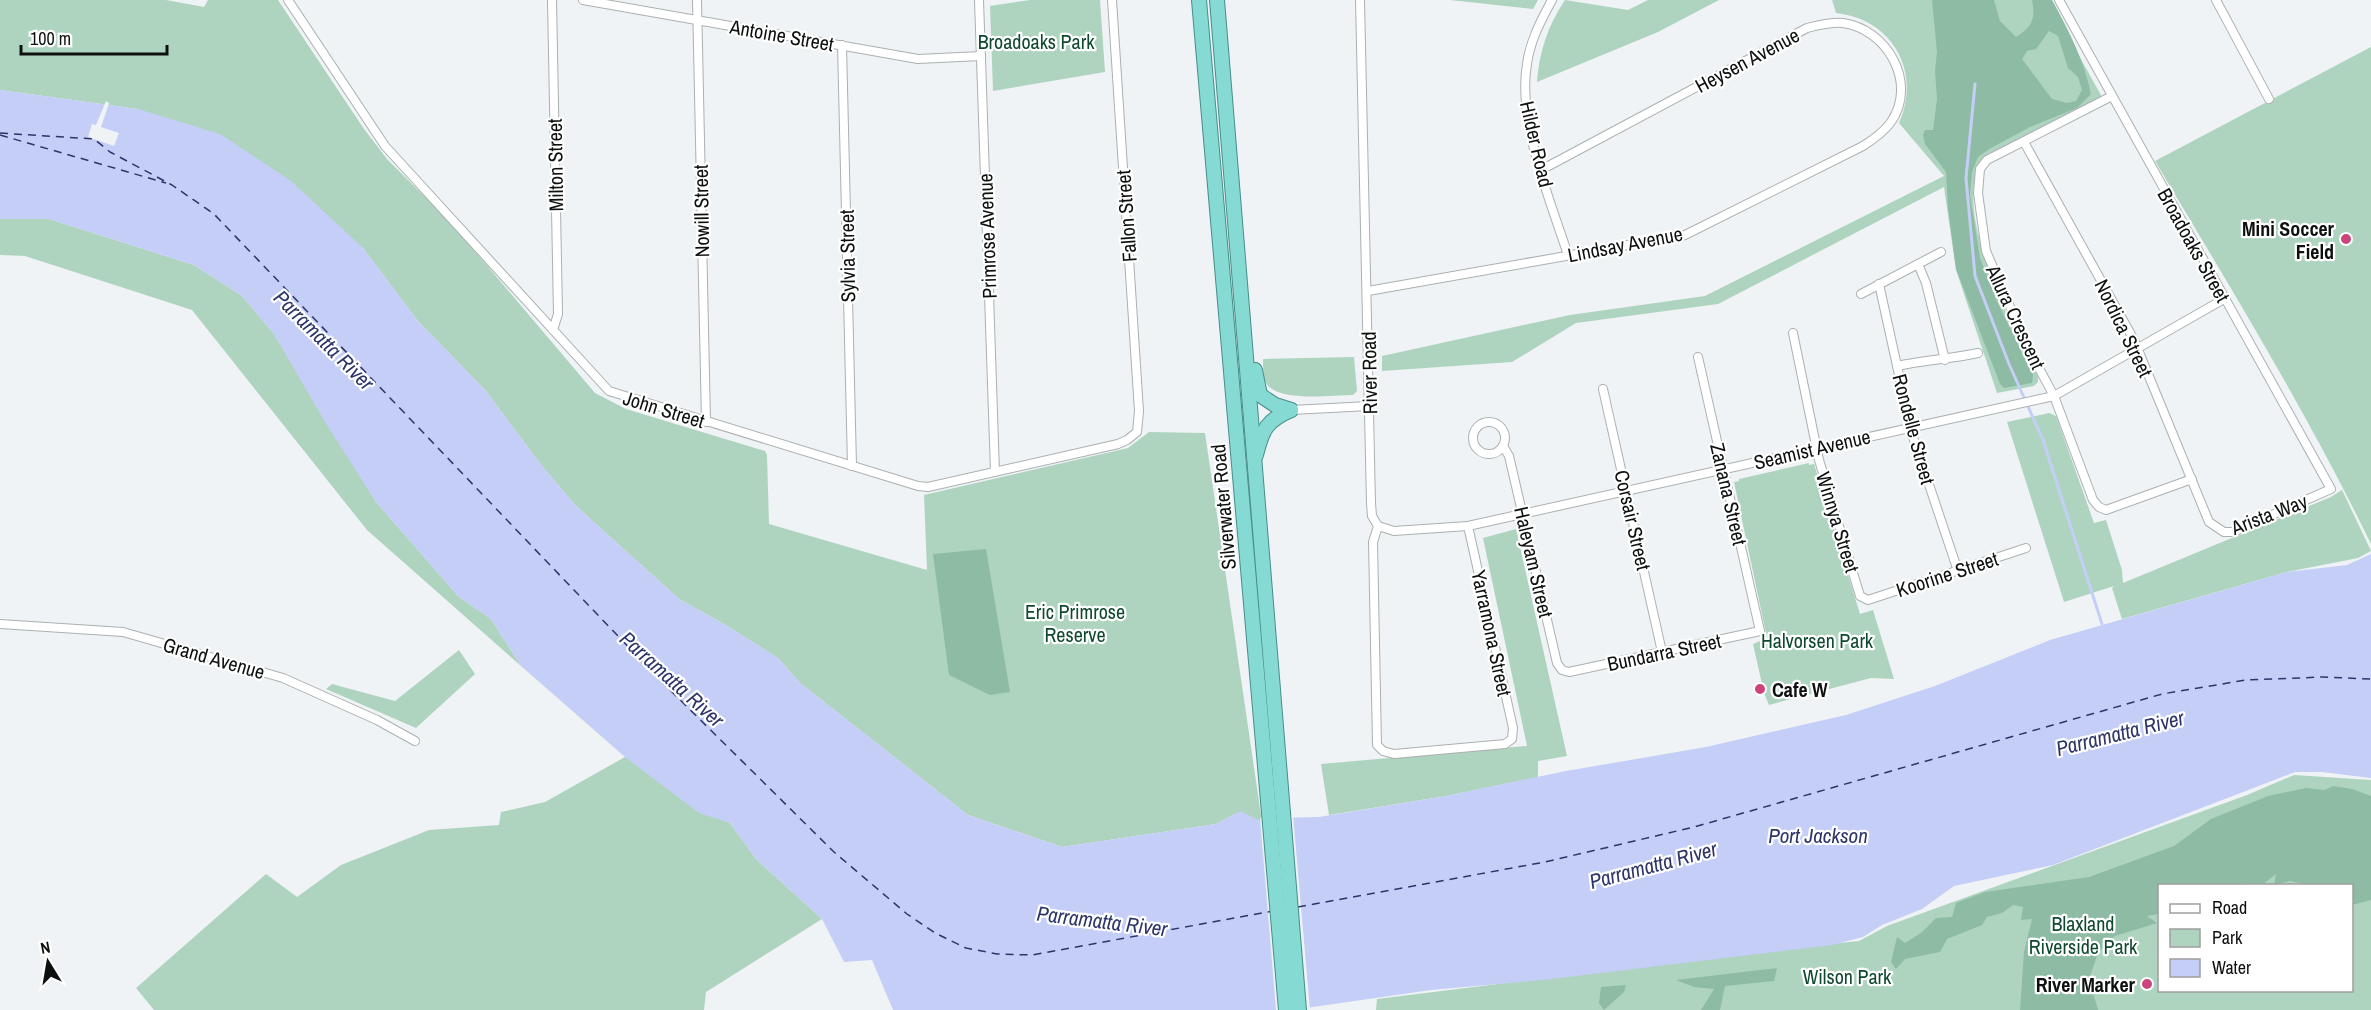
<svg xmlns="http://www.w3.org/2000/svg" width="2371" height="1010" font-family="'Archivo Narrow',sans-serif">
<rect width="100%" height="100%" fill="#eff3f5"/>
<g fill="#aed4bf" fill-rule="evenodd">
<polygon points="0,0 166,0 204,7 208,0 278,0 364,129 387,159 451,223 595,393 626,409 765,451 767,455 769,524 927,570 924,495 1128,448 1149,432 1205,433 1262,822 1237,813 1216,824 1062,847 968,815 800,683 778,658 724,624 679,599 576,506 542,466 485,390 418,321 363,248 138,109 0,90"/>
<polygon points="1030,0 1100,0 1105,72 993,91 990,6"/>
<polygon points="1450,0 1538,0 1533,9"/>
<path d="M 1565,0 L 1628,10 L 1648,0 L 1719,0 L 1658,32 L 1537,82 C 1539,52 1548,25 1565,0 Z"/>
<path d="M 1832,0 L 2048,0 L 2102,97 L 1986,155 C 1945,203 2014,330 2038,377 L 2038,382 L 2034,386 L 1997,393 L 1956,270 L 1944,187 L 1718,304 L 1576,323 L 1512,362 L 1382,371 L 1382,356 L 1570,315 L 1705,296 L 1944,176 L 1899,123 C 1922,71 1892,19 1836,13 Z"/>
<path d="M 2371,47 L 2371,544 C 2307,412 2230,287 2155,161 Z"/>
<polygon points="0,219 49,219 194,265 242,296 274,334 376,502 458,596 491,619 521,666 367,530 192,310 25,256 0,255"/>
<path d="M 1354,357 L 1357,391 L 1353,395 C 1332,395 1278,403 1266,383 C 1263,376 1263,366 1263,359 Z"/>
<polygon points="2049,413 2056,416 2059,424 2094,523 2106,520 2122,570 2123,583 2331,497 2342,490 2371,551 2358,558 2287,572 2122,619 2112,588 2114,586 2064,602 2007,422"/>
<polygon points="1809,463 1809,465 1814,464 1860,614 1873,610 1894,679 1871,678 1769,705 1764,693 1753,644 1767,638 1734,482 1739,481 1739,479"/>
<polygon points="1516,529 1567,756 1538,761 1538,777 1446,796 1329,815 1321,764 1527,746 1483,538"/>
<polygon points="459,650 475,674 416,728 326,689 332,684 395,701"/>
<polygon points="625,757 730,823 756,859 822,919 706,992 704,1010 154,1010 136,988 266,874 297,897 341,865 429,830 499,825 501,812 545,802"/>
<path d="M 2294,775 L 2371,780 L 2371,1010 L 1376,1010 L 1377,999 L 1771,950 L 1859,941 L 1887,926 L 2247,795 ZM 2160,886 L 2352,886 L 2352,990 L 2160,990 Z"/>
</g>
<g fill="#8ebba3" fill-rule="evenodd">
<path d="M 1932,0 L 1994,0 L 2000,21 L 2016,37 C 2032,27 2036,19 2032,0 L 2052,0 C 2069,31 2084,60 2091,94 L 2077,108 L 2030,127 L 1991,148 L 1978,157 L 1972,172 L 1970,195 L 1980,258 L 1995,297 L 2033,375 L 2032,383 L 2004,388 L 2000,384 L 1956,269 L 1948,208 L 1946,172 L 1925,144 L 1923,135 L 1925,130 L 1933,130 L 1937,99 L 1935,71 L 1937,52 ZM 2049,31 L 2058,36 L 2068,68 L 2078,77 L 2082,90 L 2076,101 L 2067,103 L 2052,99 L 2022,59 L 2027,51 L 2036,49 Z"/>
<polygon points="986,549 1010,692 990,695 949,675 933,554"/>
<polygon points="2333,786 2352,789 2371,796 2371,900 2352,905 2352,886 2296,885 2304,884 2290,881 2274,885 2276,874 2262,885 2243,883 2244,885 2160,886 2159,914 2147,916 2157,923 2115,936 2098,953 2089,979 2098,1010 2020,1010 2024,952 2032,919 2021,920 2023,907 2013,905 2002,913 1987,917 1982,925 1947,939 1940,952 1905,959 1896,969 1891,962 1897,937 1905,943 1921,933 1936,918 1952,917 1956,903 1985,892 2089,877 2174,846 2211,819 2268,796 2306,788 2325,790"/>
<polygon points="1777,968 1774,981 1725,986 1720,1010 1701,1010 1714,989 1694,987 1676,980"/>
<polygon points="1626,985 1624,992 1604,1010 1599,1003 1601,987"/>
</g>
<polygon fill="#c4cef7" points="0,90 138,109 220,134 291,181 363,248 418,321 485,390 542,466 576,506 679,599 724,624 778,658 800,683 968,815 1062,847 1216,824 1241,811 1262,822 1276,818 1319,817 1446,796 1566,771 1706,747 1846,715 1935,686 2050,640 2287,572 2347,565 2371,554 2371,778 2322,772 2295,772 2053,865 1954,886 1922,909 1882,925 1863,937 1832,945 1543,980 1431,990 1292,1010 893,1010 872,960 844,962 822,919 756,859 730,823 699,813 625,757 521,666 491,619 458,596 376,502 325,422 274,334 242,296 194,265 49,219 0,219"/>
<g fill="#eff3f5">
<polygon points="106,101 109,103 101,127 119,133 114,146 88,137 92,124 96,125"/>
<polygon points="1276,815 1293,815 1310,1010 1276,1010 1260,818"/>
</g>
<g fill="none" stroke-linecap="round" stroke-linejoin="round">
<polyline stroke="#c4cef7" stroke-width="3" points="1975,84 1966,178 1975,276 2009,364 2043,440 2102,624"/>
<g stroke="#2d3568" stroke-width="1.5" stroke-dasharray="8 6" stroke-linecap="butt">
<polyline points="0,133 94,139 110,152 172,185 214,214 662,682 834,852 907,914 935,933 966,948 997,954 1032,955 1273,911"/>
<polyline points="0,135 166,183"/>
<polyline points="1298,907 1545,862 1694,827 2162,694 2246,680 2323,677 2371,679"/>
</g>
<defs>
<g id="minor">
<polyline points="288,0 385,146 609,391 918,486 928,487 1118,444 1127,440 1137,432 1139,411 1112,0"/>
<polyline points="552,0 558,314 553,330"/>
<polyline points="583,0 918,59 981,56"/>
<polyline points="697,0 706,422"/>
<polyline points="979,0 995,472"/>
<polyline points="1360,0 1371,503 1372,516 1378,526 1373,542 1377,745 1383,751 1394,754 1505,744 1512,739 1513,728 1468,526"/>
<path d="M 1552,0 C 1541,20 1530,41 1527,64 C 1517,121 1550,200 1568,255"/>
<polyline points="2216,0 2269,99"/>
<polyline points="842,45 852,466"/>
<polyline points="2112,96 1987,160 1980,169 1978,193 1986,251 2026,344 2054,396 2093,500 2099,507 2106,510 2192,479"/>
<polyline points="2024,142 2134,340 2209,522 2224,532 2233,532 2331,489 2059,0"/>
<polyline points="1918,264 1926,283 1945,360"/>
<polyline points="1879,284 1912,434 1958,571"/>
<path d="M 1368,291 L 1685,235 L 1863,146 C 1874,139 1884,132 1891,122 C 1918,83 1887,29 1843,23 C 1831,22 1819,25 1807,28 L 1541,170"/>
<polyline points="1861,294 1941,252"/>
<polyline points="1793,333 1819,460 1860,596 1868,600 2026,548"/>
<path d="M 1897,366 C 1924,360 1951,359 1978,353"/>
<polyline points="1603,389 1662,652"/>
<polyline points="1291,410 1370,406"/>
<circle cx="1489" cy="438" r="16"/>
<polyline points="1503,446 1509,456 1557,663 1562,670 1569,672 1760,631 1698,357"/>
<polyline points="1378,526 1394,531 1468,526 2054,396 2224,299"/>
<polyline points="0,624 123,632 283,678 377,720 415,741"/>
</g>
<g id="trunk">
<polyline points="1199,0 1286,1010"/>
<polyline points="1217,0 1299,1010"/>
<polyline points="1255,370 1260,395 1275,405 1291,410"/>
<path d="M 1256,455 C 1262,430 1267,420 1291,410"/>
</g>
</defs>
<use href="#minor" stroke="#abb0b1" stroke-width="10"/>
<use href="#trunk" stroke="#488d88" stroke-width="16"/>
<use href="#minor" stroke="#fff" stroke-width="8"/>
<use href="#trunk" stroke="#86dad4" stroke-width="14"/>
</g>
<g fill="#cd437b" stroke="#fff" stroke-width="2">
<circle cx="2346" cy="239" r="6"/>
<circle cx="1760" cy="689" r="6"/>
<circle cx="2147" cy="984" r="6"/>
</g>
<g text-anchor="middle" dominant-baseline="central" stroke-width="4.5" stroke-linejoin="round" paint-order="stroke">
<g font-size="20" fill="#0e1010" stroke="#fff">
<text transform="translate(782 35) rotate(10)">Antoine Street</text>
<text transform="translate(1747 60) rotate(-28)">Heysen Avenue</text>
<text transform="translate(1537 144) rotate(77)">Hilder Road</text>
<text transform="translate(555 165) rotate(-91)">Milton Street</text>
<text transform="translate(701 211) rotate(-91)">Nowill Street</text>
<text transform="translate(1126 216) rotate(-94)">Fallon Street</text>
<text transform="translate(987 236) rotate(-92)">Primrose Avenue</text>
<text transform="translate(1625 244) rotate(-11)">Lindsay Avenue</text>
<text transform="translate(2194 245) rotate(61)">Broadoaks Street</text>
<text transform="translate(847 256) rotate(-91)">Sylvia Street</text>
<text transform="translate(2016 317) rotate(65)">Allura Crescent</text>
<text transform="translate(2124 328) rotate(64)">Nordica Street</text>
<text transform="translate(1369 373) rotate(-91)">River Road</text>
<text transform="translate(664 409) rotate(17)">John Street</text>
<text transform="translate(1914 429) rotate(75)">Rondelle Street</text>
<text transform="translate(1812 449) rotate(-13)">Seamist Avenue</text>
<text transform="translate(1729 494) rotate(77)">Zanana Street</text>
<text transform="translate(1223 507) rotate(-95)">Silverwater Road</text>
<text transform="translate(2269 514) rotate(-21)">Arista Way</text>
<text transform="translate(1633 520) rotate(77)">Corsair Street</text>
<text transform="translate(1838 522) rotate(73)">Winnya Street</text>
<text transform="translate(1534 562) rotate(77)">Haleyam Street</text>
<text transform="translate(1947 574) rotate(-18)">Koorine Street</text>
<text transform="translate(1492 633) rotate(78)">Yarramona Street</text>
<text transform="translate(1664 652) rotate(-12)">Bundarra Street</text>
<text transform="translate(214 658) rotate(16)">Grand Avenue</text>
</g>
<g font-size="20" fill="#0f4830" stroke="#fff">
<text x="1036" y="41">Broadoaks Park</text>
<text x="1075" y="611">Eric Primrose<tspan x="1075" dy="23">Reserve</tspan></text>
<text x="1817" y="640">Halvorsen Park</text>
<text x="2083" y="923">Blaxland<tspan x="2083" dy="23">Riverside Park</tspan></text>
<text x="1847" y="976">Wilson Park</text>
</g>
<g font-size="20" font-weight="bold" fill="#0e1010" stroke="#fff" text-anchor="end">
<text x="2334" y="228">Mini Soccer<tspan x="2334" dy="23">Field</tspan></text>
<text x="1772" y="689" text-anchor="start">Cafe W</text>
<text x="2135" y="984">River Marker</text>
</g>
<g font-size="21" font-style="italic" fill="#2d3568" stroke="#fff">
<text transform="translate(324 340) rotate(45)">Parramatta River</text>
<text transform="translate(672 679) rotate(42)">Parramatta River</text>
<text transform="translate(2120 733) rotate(-14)">Parramatta River</text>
<text x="1818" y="835">Port Jackson</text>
<text transform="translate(1653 865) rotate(-15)">Parramatta River</text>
<text transform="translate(1102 921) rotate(7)">Parramatta River</text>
</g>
</g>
<rect x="2158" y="884" width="195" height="108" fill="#ffffff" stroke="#9f9f9f" stroke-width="1.5"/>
<rect x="2170" y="904" width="30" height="9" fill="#ffffff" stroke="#9f9f9f" stroke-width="1.5"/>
<text x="2212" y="914" font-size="18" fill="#0e1010">Road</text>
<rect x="2170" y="929" width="30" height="18" fill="#aed4bf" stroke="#9f9f9f" stroke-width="1.5"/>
<text x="2212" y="944" font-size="18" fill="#0e1010">Park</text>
<rect x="2170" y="959" width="30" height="18" fill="#c4cef7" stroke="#9f9f9f" stroke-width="1.5"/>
<text x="2212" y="974" font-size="18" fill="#0e1010">Water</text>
<g transform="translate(48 962) rotate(349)" stroke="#ffffff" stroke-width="4.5" paint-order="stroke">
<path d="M0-4.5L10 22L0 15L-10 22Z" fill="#0e1010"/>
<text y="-9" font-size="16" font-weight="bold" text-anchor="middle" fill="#0e1010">N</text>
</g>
<path d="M21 45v9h146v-9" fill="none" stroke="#0e1010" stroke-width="3"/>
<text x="30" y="45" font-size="18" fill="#0e1010" stroke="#ffffff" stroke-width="4.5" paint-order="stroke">100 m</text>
</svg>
